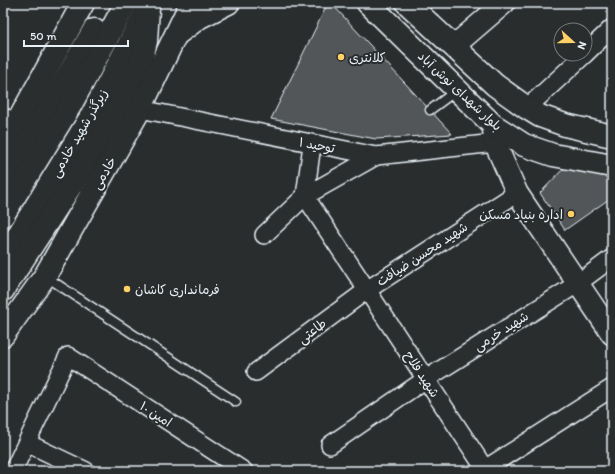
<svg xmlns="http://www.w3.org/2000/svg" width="615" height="474" font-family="Itim,'Playpen Sans Arabic',sans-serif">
<rect width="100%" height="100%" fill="#2a2d2e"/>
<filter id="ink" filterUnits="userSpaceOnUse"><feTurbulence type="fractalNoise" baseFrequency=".025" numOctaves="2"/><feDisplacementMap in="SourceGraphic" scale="8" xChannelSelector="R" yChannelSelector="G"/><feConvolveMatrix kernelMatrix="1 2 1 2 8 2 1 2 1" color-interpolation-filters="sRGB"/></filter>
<g filter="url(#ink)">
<g fill="#535759" stroke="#e8f1f8">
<polygon points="328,3 331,3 452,134 376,139 271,119"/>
<polygon points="567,165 607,171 612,179 612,197 565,230 540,193"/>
</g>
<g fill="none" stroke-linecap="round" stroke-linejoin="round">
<defs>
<g id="service">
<polyline points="430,110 457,90"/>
<polyline points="45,276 236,402"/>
</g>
<g id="minor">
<polyline points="585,54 612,28"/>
<polyline points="527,108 585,54"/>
<polyline points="140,109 376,156 495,143"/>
<polyline points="312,145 305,196 485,469 612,388"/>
<polyline points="264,235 305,196 376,156"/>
<polyline points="256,372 367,290 517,193"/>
<polyline points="27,443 86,471"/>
<polyline points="330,445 426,379 577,284 612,258"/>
<polyline points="13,471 68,356 244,471"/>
</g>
<g id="tertiary">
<polyline points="454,46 504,3"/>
<polyline points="3,119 17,123"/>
<polyline points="493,125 495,143 517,193 612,334"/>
</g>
<g id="secondary">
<polyline points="368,3 493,125 524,145 553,155 612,166"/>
<polyline points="407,3 495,85 527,108 540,116 565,125 612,136"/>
<polyline points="177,34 200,17 228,3"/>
</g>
<g id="trunk">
<polyline points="3,143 17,123 83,3"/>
<polyline points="3,181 51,105 94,30"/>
<polyline points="3,215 70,106 126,3"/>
<polyline points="3,260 92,115 144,15"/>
<polyline points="3,290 96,147 138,73 146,41 148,8"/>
<polyline points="3,335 45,276 140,109 191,3"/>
</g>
</defs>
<use href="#service" stroke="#e8f1f8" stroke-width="11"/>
<use href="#minor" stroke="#e8f1f8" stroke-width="20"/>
<use href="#tertiary" stroke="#e8f1f8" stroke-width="24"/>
<use href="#secondary" stroke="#e8f1f8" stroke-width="25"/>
<use href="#trunk" stroke="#e8f1f8" stroke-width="25"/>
<use href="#service" stroke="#2a2d2e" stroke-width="8"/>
<use href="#minor" stroke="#2a2d2e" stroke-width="17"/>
<use href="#tertiary" stroke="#2a2d2e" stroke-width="21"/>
<use href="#secondary" stroke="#2a2d2e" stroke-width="22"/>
<use href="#trunk" stroke="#2a2d2e" stroke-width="22"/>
</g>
</g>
<g fill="#ffd166" stroke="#2a2d2e" stroke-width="1.5">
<circle cx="341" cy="57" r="4"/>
<circle cx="571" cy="214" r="4"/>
<circle cx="127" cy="289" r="4"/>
</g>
<g text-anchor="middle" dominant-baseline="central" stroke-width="4" stroke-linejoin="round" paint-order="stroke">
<g font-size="13" fill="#e8f1f8" stroke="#2a2d2e" text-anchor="start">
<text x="349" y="57">کلانتری</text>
<text x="563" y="214" text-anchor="end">اداره بنیاد مسکن</text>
<text x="135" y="289">فرمانداری کاشان</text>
</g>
<g font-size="13" fill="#e8f1f8" stroke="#2a2d2e">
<text transform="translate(460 91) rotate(43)">بلوار شهدای نوش آباد</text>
<text transform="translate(79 133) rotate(-60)">زیرگذر شهید خادمی</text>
<text transform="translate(317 145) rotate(11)">توحید ۱</text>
<text transform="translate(104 173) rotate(-60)">خادمی</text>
<text transform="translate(422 254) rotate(-33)">شهید محسن ضیافت</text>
<text transform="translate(312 331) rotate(-37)">طاعتی</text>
<text transform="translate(501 331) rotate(-32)">شهید خرمی</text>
<text transform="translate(422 374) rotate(57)">شهید فلاح</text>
<text transform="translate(156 414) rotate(33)">امین ۱۰</text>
</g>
</g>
<rect width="615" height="474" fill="none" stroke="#2a2d2e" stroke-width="16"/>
<rect x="8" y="8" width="599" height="458" fill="none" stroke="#e8f1f8" stroke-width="1.5" filter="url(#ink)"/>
<g transform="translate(573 42) rotate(111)"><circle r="19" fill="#2a2d2e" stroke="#767b7f"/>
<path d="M0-3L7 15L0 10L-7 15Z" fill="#ffd166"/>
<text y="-6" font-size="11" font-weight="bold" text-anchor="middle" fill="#e8f1f8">N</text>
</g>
<path d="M24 40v6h104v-6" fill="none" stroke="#e8f1f8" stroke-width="2"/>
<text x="30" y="40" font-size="12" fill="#e8f1f8" stroke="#2a2d2e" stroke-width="3" paint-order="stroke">50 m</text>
</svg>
